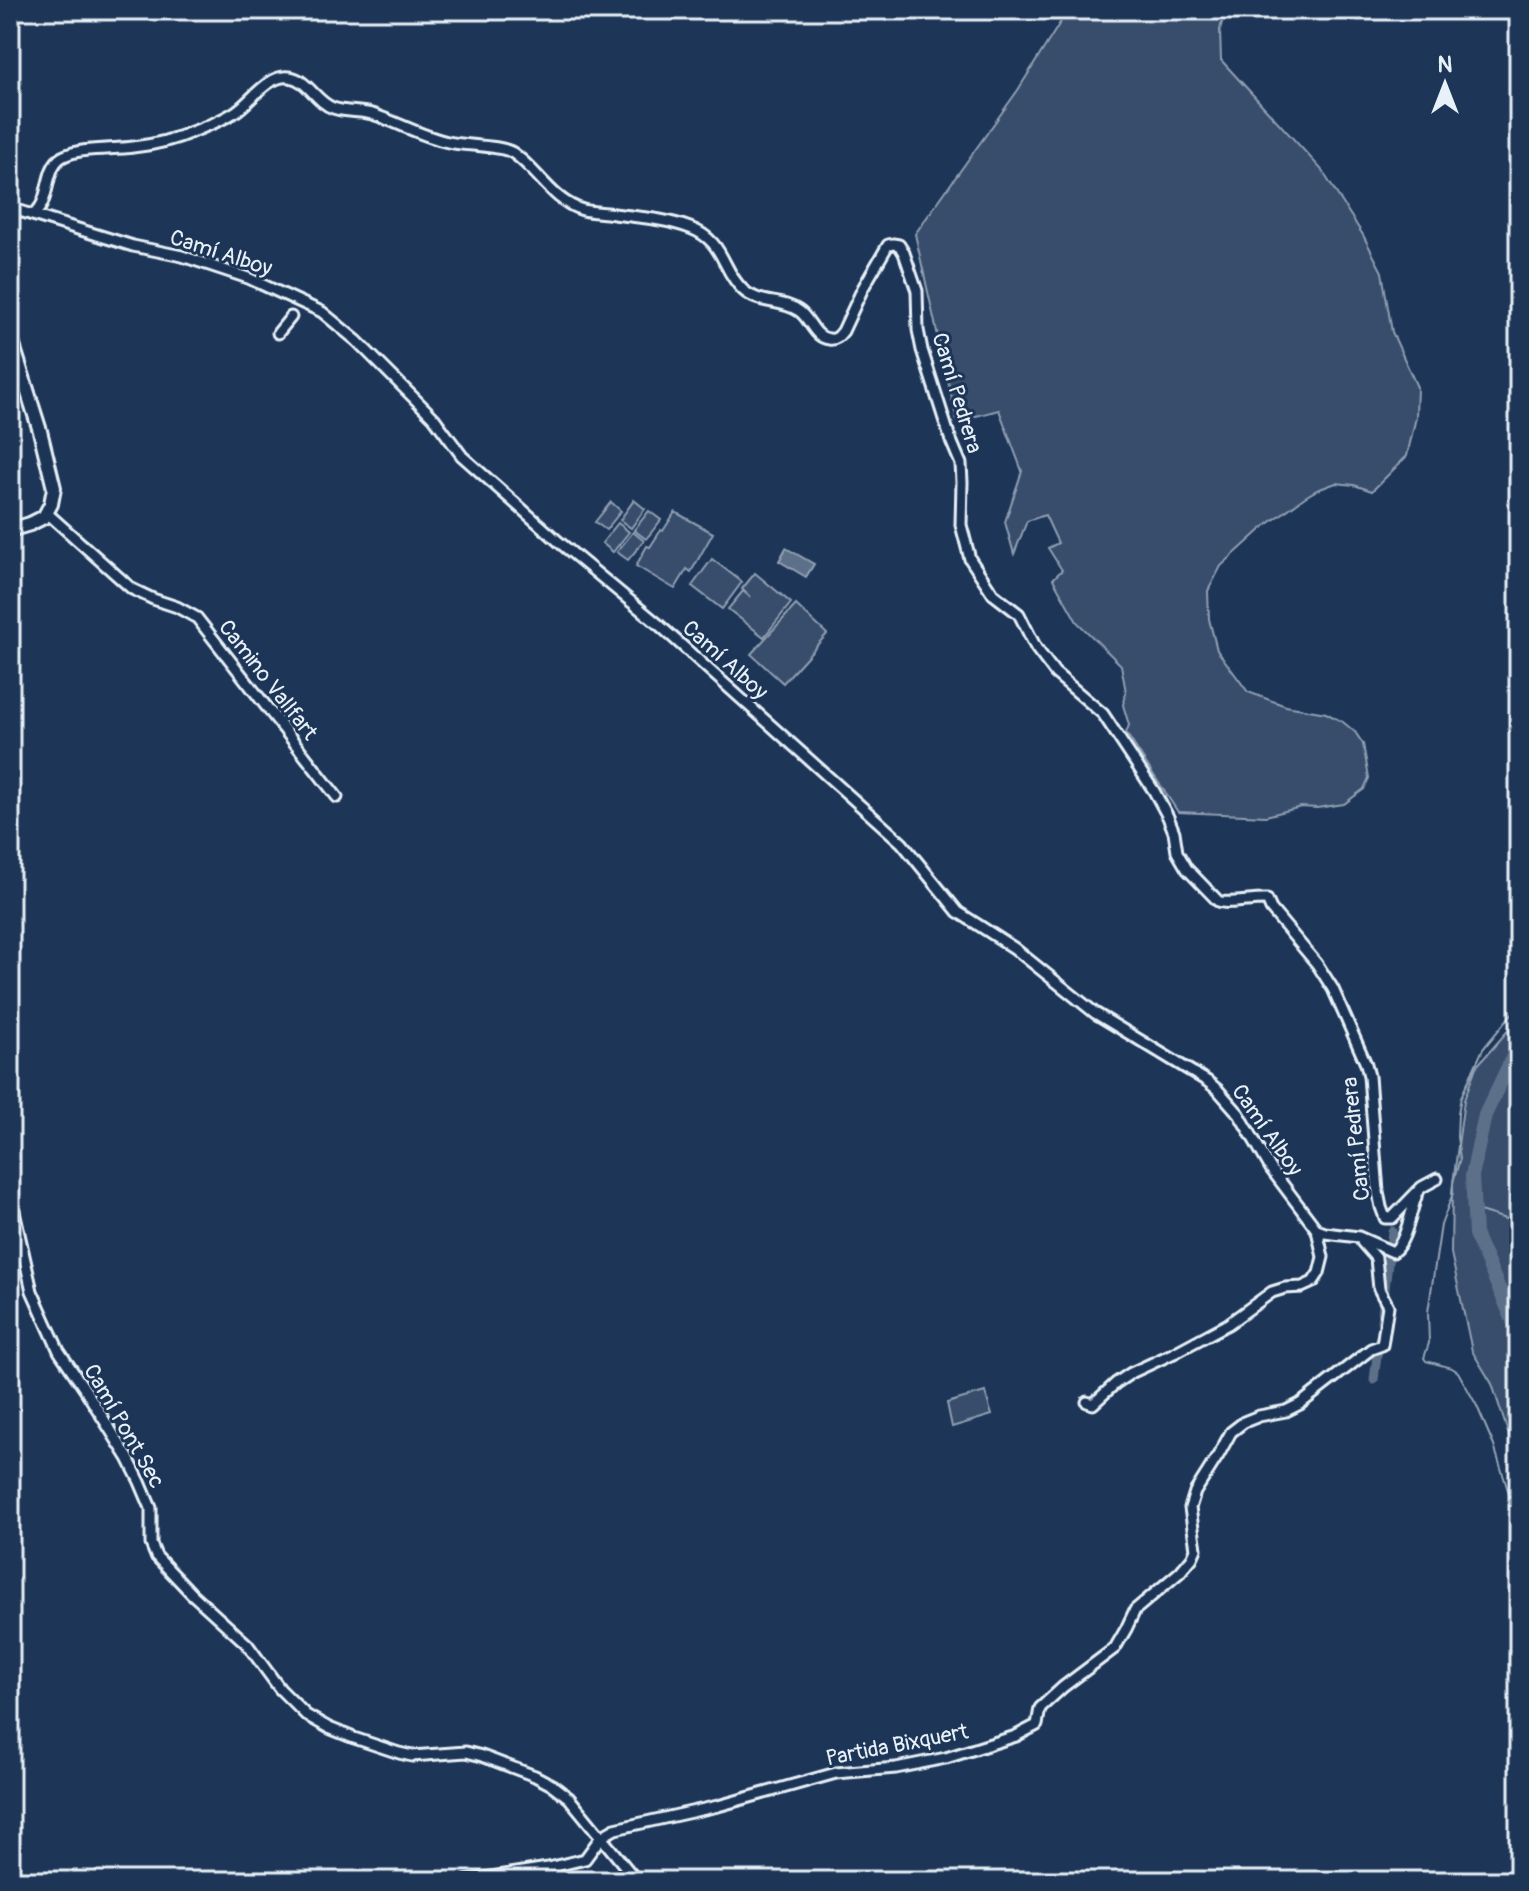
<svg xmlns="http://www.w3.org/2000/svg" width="1529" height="1891" font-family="Pangolin,sans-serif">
<rect width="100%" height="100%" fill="#1d3557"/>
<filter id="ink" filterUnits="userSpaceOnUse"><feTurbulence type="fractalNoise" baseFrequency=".0125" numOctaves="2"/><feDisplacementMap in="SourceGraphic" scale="16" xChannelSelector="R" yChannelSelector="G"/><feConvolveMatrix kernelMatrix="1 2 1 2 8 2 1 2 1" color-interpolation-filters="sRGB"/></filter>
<g filter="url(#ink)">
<g fill="#374d6c" stroke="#909fb2" stroke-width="2">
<polygon points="1068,10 1225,10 1220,30 1221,60 1321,169 1363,235 1382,272 1392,332 1417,387 1416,417 1407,456 1372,491 1354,485 1336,483 1317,490 1305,497 1264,527 1221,566 1208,591 1209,619 1217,650 1248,692 1286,706 1326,713 1343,722 1355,732 1363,744 1369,778 1364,789 1344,804 1317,808 1301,807 1266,816 1178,812 1126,733 1129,725 1123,705 1126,692 1121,665 1077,622 1053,579 1062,570 1048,548 1058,543 1045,515 1027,521 1014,554 1005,522 1022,471 999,410 957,421 915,234 1018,90"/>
<polygon points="634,500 645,509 631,528 620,520"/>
<polygon points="611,502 621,511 606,530 595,522"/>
<polygon points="649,511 661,520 646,539 634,530"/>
<polygon points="675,512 713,533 691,572 687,569 675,589 636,566 647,546 650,547 661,530 663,531"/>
<polygon points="618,523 629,532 613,552 602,543"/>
<polygon points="633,532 644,541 628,560 617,552"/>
<polygon points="712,559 742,582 722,609 692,586"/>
<polygon points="755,573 791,603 764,637 728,609 743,591 750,597 742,589"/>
<polygon points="796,605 827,634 783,683 751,654"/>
<polygon points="1519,1018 1519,1466 1492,1384 1472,1351 1451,1253 1452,1191 1464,1100 1476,1067"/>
<polygon points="985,1392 992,1415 952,1427 947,1403"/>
</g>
<polygon fill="#5d7089" stroke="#95a4b5" stroke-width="2" points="786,548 814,564 806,577 779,561"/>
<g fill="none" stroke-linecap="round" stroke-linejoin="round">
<g stroke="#95a4b5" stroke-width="2">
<polyline points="1519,1005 1483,1049 1461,1097 1458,1113 1457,1137 1460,1159 1453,1182 1453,1193 1441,1225 1428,1312 1429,1343 1424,1358 1426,1361 1452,1368 1458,1372 1477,1406 1494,1446 1519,1525"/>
<polyline points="1473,1209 1519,1223"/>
</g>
<g stroke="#5d7089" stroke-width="9">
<polyline points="1381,1321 1392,1231"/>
<polyline points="1374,1380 1379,1339"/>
</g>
<polyline stroke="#5d7089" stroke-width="14" points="1519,1044 1485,1115 1472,1176 1475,1234 1519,1334"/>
<defs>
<g id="street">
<path d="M 10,208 L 133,246 L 182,256 L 248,278 L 322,312 L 357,341 L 434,418 L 462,456 L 559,542 L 658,624 L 902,843 L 958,912 L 1014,948 L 1095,1013 L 1207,1081 L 1218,1090 L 1239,1114 L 1271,1169 L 1317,1230 L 1325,1233 L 1359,1237 L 1393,1252 C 1406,1242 1410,1214 1416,1197"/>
<path d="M 34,215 C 36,212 39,209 41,206 C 49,192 47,166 62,157 C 79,147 113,150 133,147 C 156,145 176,139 197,130 C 210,125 224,119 235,112 C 251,102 269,73 290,77 C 308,80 316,102 333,108 C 347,113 362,110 375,115 C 399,123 423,137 448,142 C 465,146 501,145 513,153 C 538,170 552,201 583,210 C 590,212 599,212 607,213 C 634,217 664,218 690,228 C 725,241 721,269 743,290 C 759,305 783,299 799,311 C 810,318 814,338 829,339 C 836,340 839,336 843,331 L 863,288 L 888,245 L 893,244 L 899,245 L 904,253 L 917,291 L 918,330 L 922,350 L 950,438 L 961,464 L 962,482 L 961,525 L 970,559 L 993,594 L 1019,614 L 1036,648 L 1055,673 L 1103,714 L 1154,791 L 1168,817 L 1174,832 L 1177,852 L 1187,869 L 1218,901 C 1227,905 1253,899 1267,900 L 1271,909 L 1317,964 L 1333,989 L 1366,1064 L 1369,1076 L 1378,1192 L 1381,1207 L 1385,1218 L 1392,1218 L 1422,1187 L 1437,1179"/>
<polyline points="278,333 291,317"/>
<polyline points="47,513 132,589 153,599 177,607 197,618 337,797"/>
<polyline points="10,1194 32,1291 59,1351 86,1391 128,1458 140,1482 151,1508 151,1544 156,1556 192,1594 247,1644 280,1689 306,1715 329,1728 354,1738 399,1753 412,1756 466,1752 482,1756 535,1776 552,1785 569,1798 637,1881"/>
<polyline points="1087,1402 1093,1404 1116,1383 1131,1373 1174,1353 1228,1324 1272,1292 1285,1288 1302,1287 1313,1282 1319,1273 1323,1257 1317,1230"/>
<polyline points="465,1881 548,1868 585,1859 601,1837 615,1829 718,1806 836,1773 896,1768 946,1758 1016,1736 1037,1725 1040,1708 1063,1687 1115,1648 1126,1629 1135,1610 1180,1572 1192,1558 1196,1549 1190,1508 1195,1492 1219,1454 1231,1432 1244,1422 1259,1416 1286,1411 1300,1404 1371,1349 1382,1345 1388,1306 1379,1289 1376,1258 1362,1242"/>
</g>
<polyline id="secondary" points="10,336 40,431 54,488 51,504 44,517 30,524 10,530"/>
</defs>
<use href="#street" stroke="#e8f1f8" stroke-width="15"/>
<use href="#secondary" stroke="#e8f1f8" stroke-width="18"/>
<use href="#street" stroke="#1d3557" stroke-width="9"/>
<use href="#secondary" stroke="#1d3557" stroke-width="12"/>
</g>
</g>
<g text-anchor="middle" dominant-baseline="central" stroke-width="6" stroke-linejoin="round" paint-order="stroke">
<g font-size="22" fill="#e8f1f8" stroke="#1d3557">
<text transform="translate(221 253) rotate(18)">Camí Alboy</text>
<text transform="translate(957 393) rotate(73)">Camí Pedrera</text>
<text transform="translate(725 660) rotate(42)">Camí Alboy</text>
<text transform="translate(268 680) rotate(52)">Camino Vallfart</text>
<text transform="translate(1267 1130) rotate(55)">Camí Alboy</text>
<text transform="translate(1356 1139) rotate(-96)">Camí Pedrera</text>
<text transform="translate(124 1426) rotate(60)">Camí Pont Sec</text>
<text transform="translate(897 1745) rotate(-11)">Partida Bixquert</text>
</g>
</g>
<rect width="1529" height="1891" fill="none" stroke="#1d3557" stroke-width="40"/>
<rect x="20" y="20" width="1489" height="1851" fill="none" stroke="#e8f1f8" stroke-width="3" filter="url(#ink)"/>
<g transform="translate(1445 84)" stroke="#1d3557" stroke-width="6" paint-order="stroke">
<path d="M0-6L14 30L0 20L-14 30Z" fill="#e8f1f8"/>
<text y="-12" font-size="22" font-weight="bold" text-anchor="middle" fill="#e8f1f8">N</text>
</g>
</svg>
